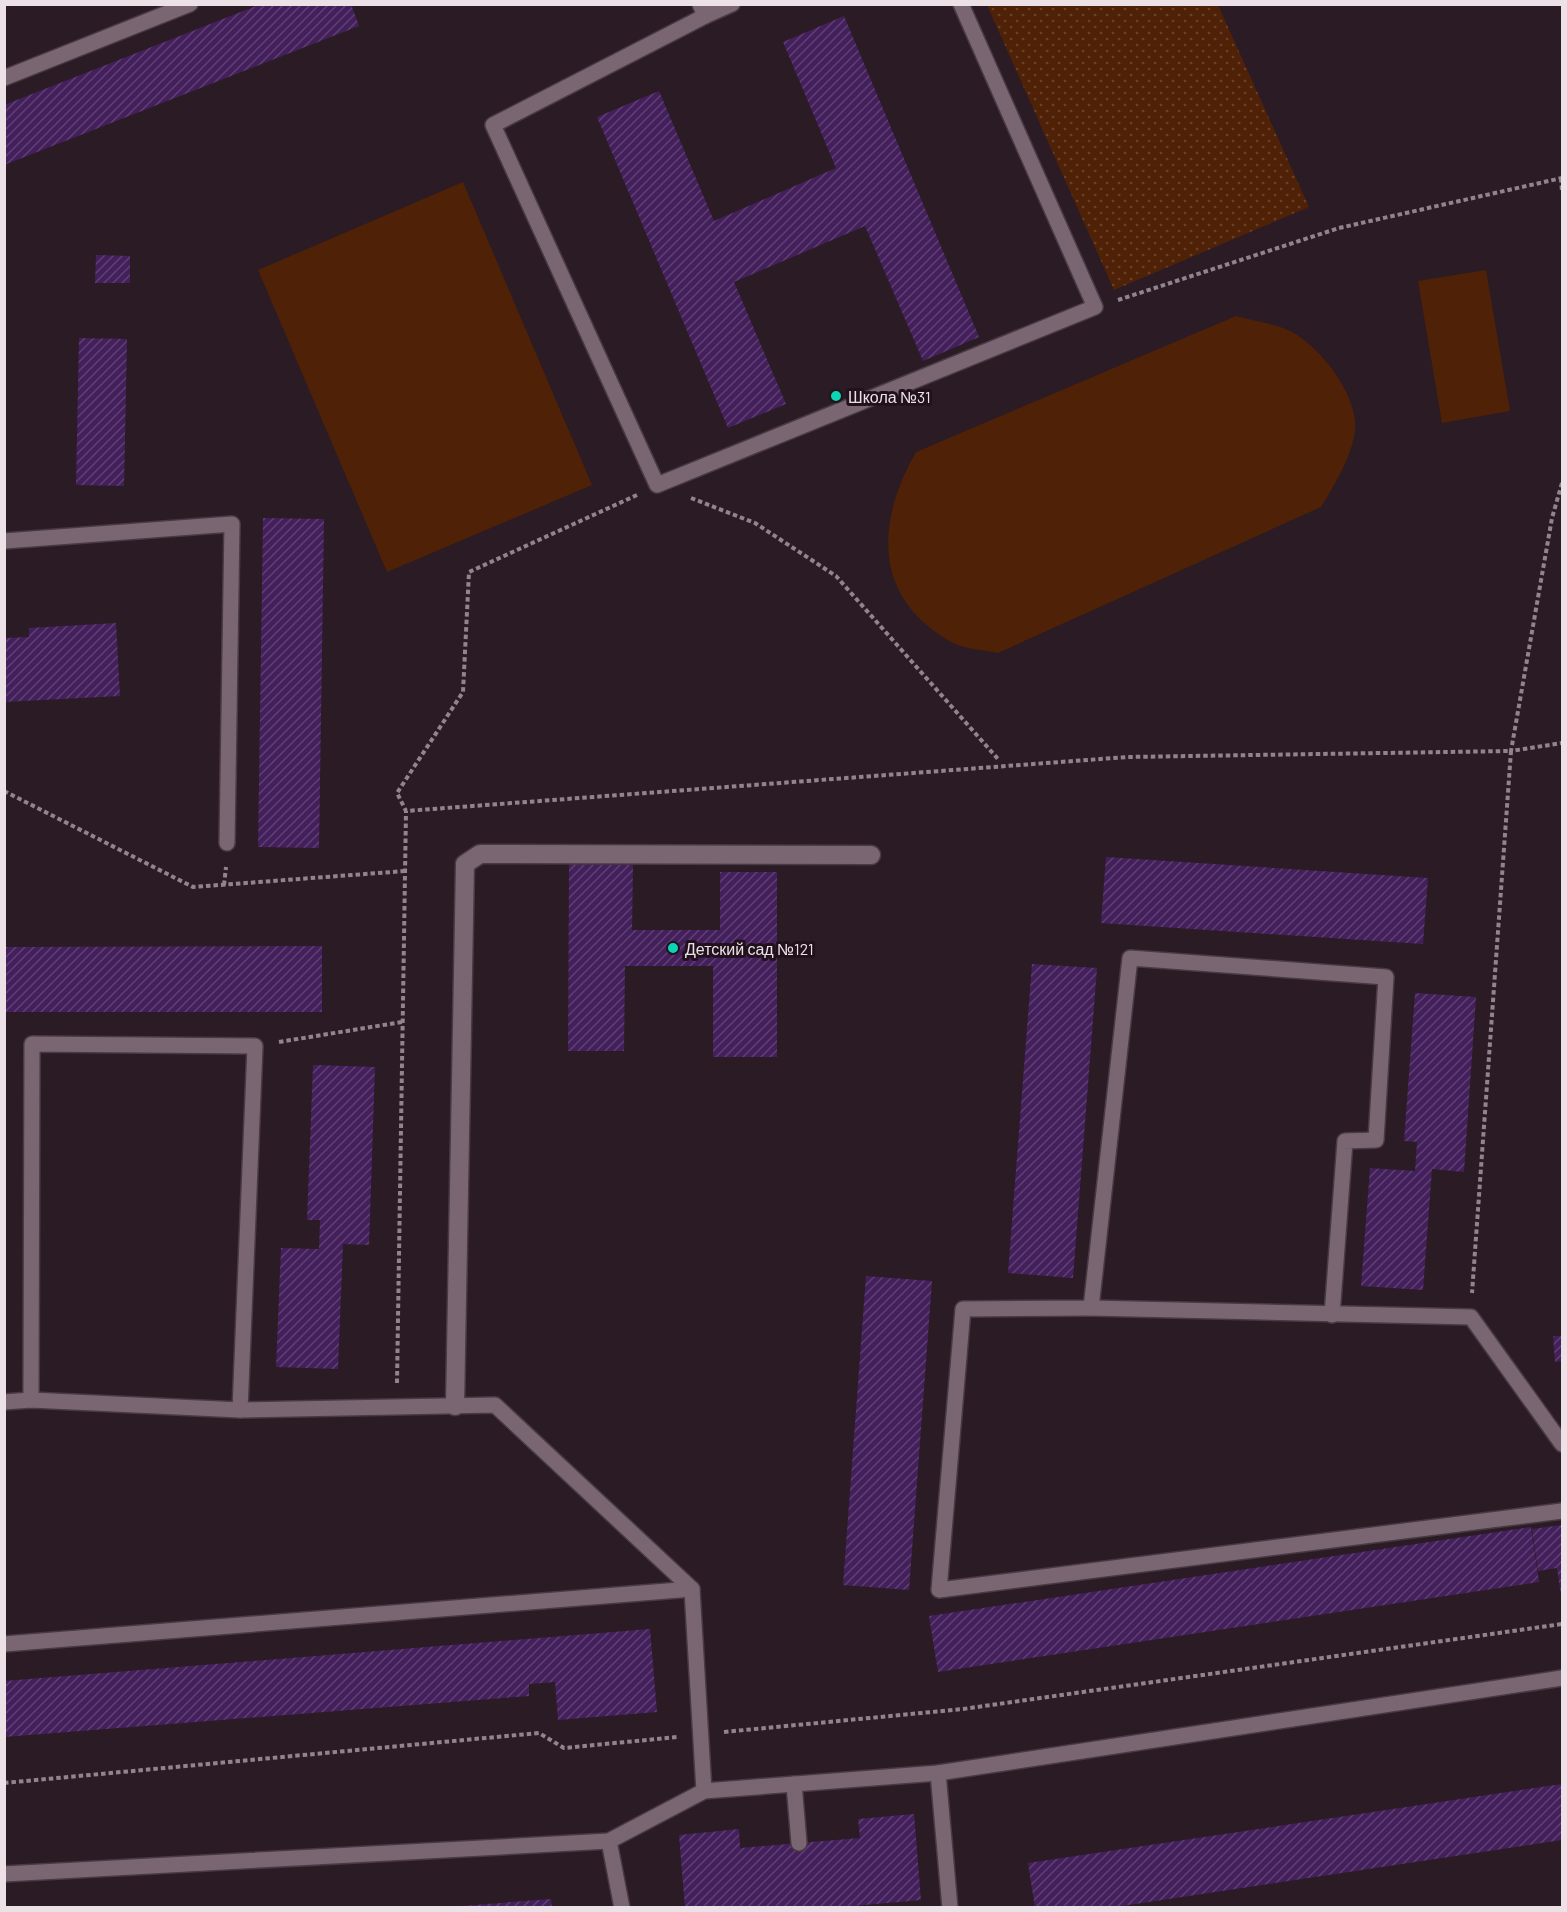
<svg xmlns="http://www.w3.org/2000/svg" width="1567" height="1912" font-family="Barlow,sans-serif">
<defs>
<pattern id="park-dots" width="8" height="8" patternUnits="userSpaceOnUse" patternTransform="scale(1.5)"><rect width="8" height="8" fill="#4f2106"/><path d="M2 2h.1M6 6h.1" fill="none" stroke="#69412a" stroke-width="1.8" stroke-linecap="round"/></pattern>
<pattern id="building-hatch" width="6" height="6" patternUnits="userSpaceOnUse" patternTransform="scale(1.5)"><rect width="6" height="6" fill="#43205c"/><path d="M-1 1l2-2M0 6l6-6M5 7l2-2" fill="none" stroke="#5e4073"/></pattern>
</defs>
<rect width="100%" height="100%" fill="#2b1b25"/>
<polygon fill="url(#park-dots)" points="987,5 1218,5 1309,207 1114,290"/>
<g fill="#4f2106">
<polygon points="463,182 592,485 387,572 258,270"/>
<polygon points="1486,270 1510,411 1442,423 1418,281"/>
<path d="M 1236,316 C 1253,321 1274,323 1290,331 C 1320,346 1359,396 1355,431 C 1352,456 1334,486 1321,507 L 998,653 C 984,650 965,649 953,643 C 873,599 875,524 916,452 Z"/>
</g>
<g fill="url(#building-hatch)">
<polygon points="261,4 351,4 359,26 4,165 4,105"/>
<polygon points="844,16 979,337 923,361 865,226 734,282 786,404 728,428 597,117 659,91 714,221 836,168 783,42"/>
<polygon points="96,255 130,256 130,283 95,283"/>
<polygon points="79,338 127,339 124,486 76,485"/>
<polygon points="263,518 324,519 319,848 258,847"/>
<polygon points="116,623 120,696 4,702 4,638 29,637 29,628"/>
<polygon points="1106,857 1428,878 1423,944 1101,923"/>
<polygon points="569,864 633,865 632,930 720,930 720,872 777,872 777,1057 713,1057 713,966 625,966 624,1051 568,1051"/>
<polygon points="322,946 322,1012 4,1012 4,947"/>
<polygon points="1032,964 1097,968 1073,1278 1008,1273"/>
<polygon points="1415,993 1476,997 1464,1172 1432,1169 1423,1290 1361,1286 1370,1168 1415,1171 1417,1142 1404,1141"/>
<polygon points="313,1065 375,1067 369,1245 343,1244 338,1369 276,1367 281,1248 319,1249 320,1220 307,1220"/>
<polygon points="866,1276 932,1281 909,1590 843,1585"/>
<polygon points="1553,1336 1562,1336 1562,1361 1555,1362"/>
<polygon points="1562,1525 1562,1595 1561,1595 1557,1568 1538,1571 1532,1529"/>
<polygon points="1531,1527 1539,1582 938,1672 929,1616"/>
<polygon points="650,1629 657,1712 558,1720 555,1682 529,1684 529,1696 4,1737 4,1681"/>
<polygon points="1562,1784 1562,1840 1109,1908 1035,1908 1028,1863"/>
<polygon points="914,1814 921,1900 831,1908 685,1908 679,1835 739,1829 740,1848 799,1843 860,1838 858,1819"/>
<polygon points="551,1899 552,1908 461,1908 461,1906"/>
</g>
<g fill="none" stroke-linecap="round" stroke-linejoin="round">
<defs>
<g id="lane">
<polyline points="700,4 705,16 493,125 657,485 1095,307 961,4"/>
<polyline points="705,16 732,4"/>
<polyline points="4,78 190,4"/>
<polyline points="4,541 232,524 227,843"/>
<polyline points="1091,1308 1471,1317 1562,1444"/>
<polyline points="1332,1315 1345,1141 1376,1140 1386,977 1130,958 1091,1308 963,1309 939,1590 1562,1511"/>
<polyline points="31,1400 32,1044 255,1046 240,1410"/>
<polyline points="4,1402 31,1400 240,1410 495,1405 692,1589 704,1791"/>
<polyline points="4,1644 692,1589"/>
<polyline points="938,1773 950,1908"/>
<polyline points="794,1784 799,1843"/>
<polyline points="609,1841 622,1908"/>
<polyline points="4,1874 609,1841 704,1791 938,1773 1562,1678"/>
</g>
<polyline id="street" points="455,1406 465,864 480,854 871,855"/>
</defs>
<use href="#lane" stroke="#473a42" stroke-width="18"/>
<use href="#street" stroke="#473a42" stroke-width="21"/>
<g stroke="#92848d" stroke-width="4" stroke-dasharray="4.5 3" stroke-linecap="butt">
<polyline points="1561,178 1562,192"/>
<polyline points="1118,300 1339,228 1562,178"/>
<polyline points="1562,483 1552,518 1511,751 1562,743"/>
<polyline points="637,495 469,572 463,692 397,793 406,811 1127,757 1511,751 1472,1293"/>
<polyline points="691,498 755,523 836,576 998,759"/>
<polyline points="4,791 193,887 405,871"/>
<polyline points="224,885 226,867"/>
<polyline points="279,1042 402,1022"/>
<polyline points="397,1383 406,811"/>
<polyline points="724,1732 963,1709 1562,1624"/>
<polyline points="4,1783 539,1733 564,1748 677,1737"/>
</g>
<use href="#lane" stroke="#7a6672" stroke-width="15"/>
<use href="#street" stroke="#7a6672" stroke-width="18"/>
</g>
<g fill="#0bd5b5" stroke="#21111c" stroke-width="2">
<circle cx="836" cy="396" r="6"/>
<circle cx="673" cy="948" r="6"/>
</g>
<g text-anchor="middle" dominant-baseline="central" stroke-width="6" stroke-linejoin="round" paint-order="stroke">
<g font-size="16" fill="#ede1e8" stroke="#21111c" text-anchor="start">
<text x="848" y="396">Школа №31</text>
<text x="685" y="948">Детский сад №121</text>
</g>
</g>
<rect width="1567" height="1912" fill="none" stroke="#ede1e8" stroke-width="12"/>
</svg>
